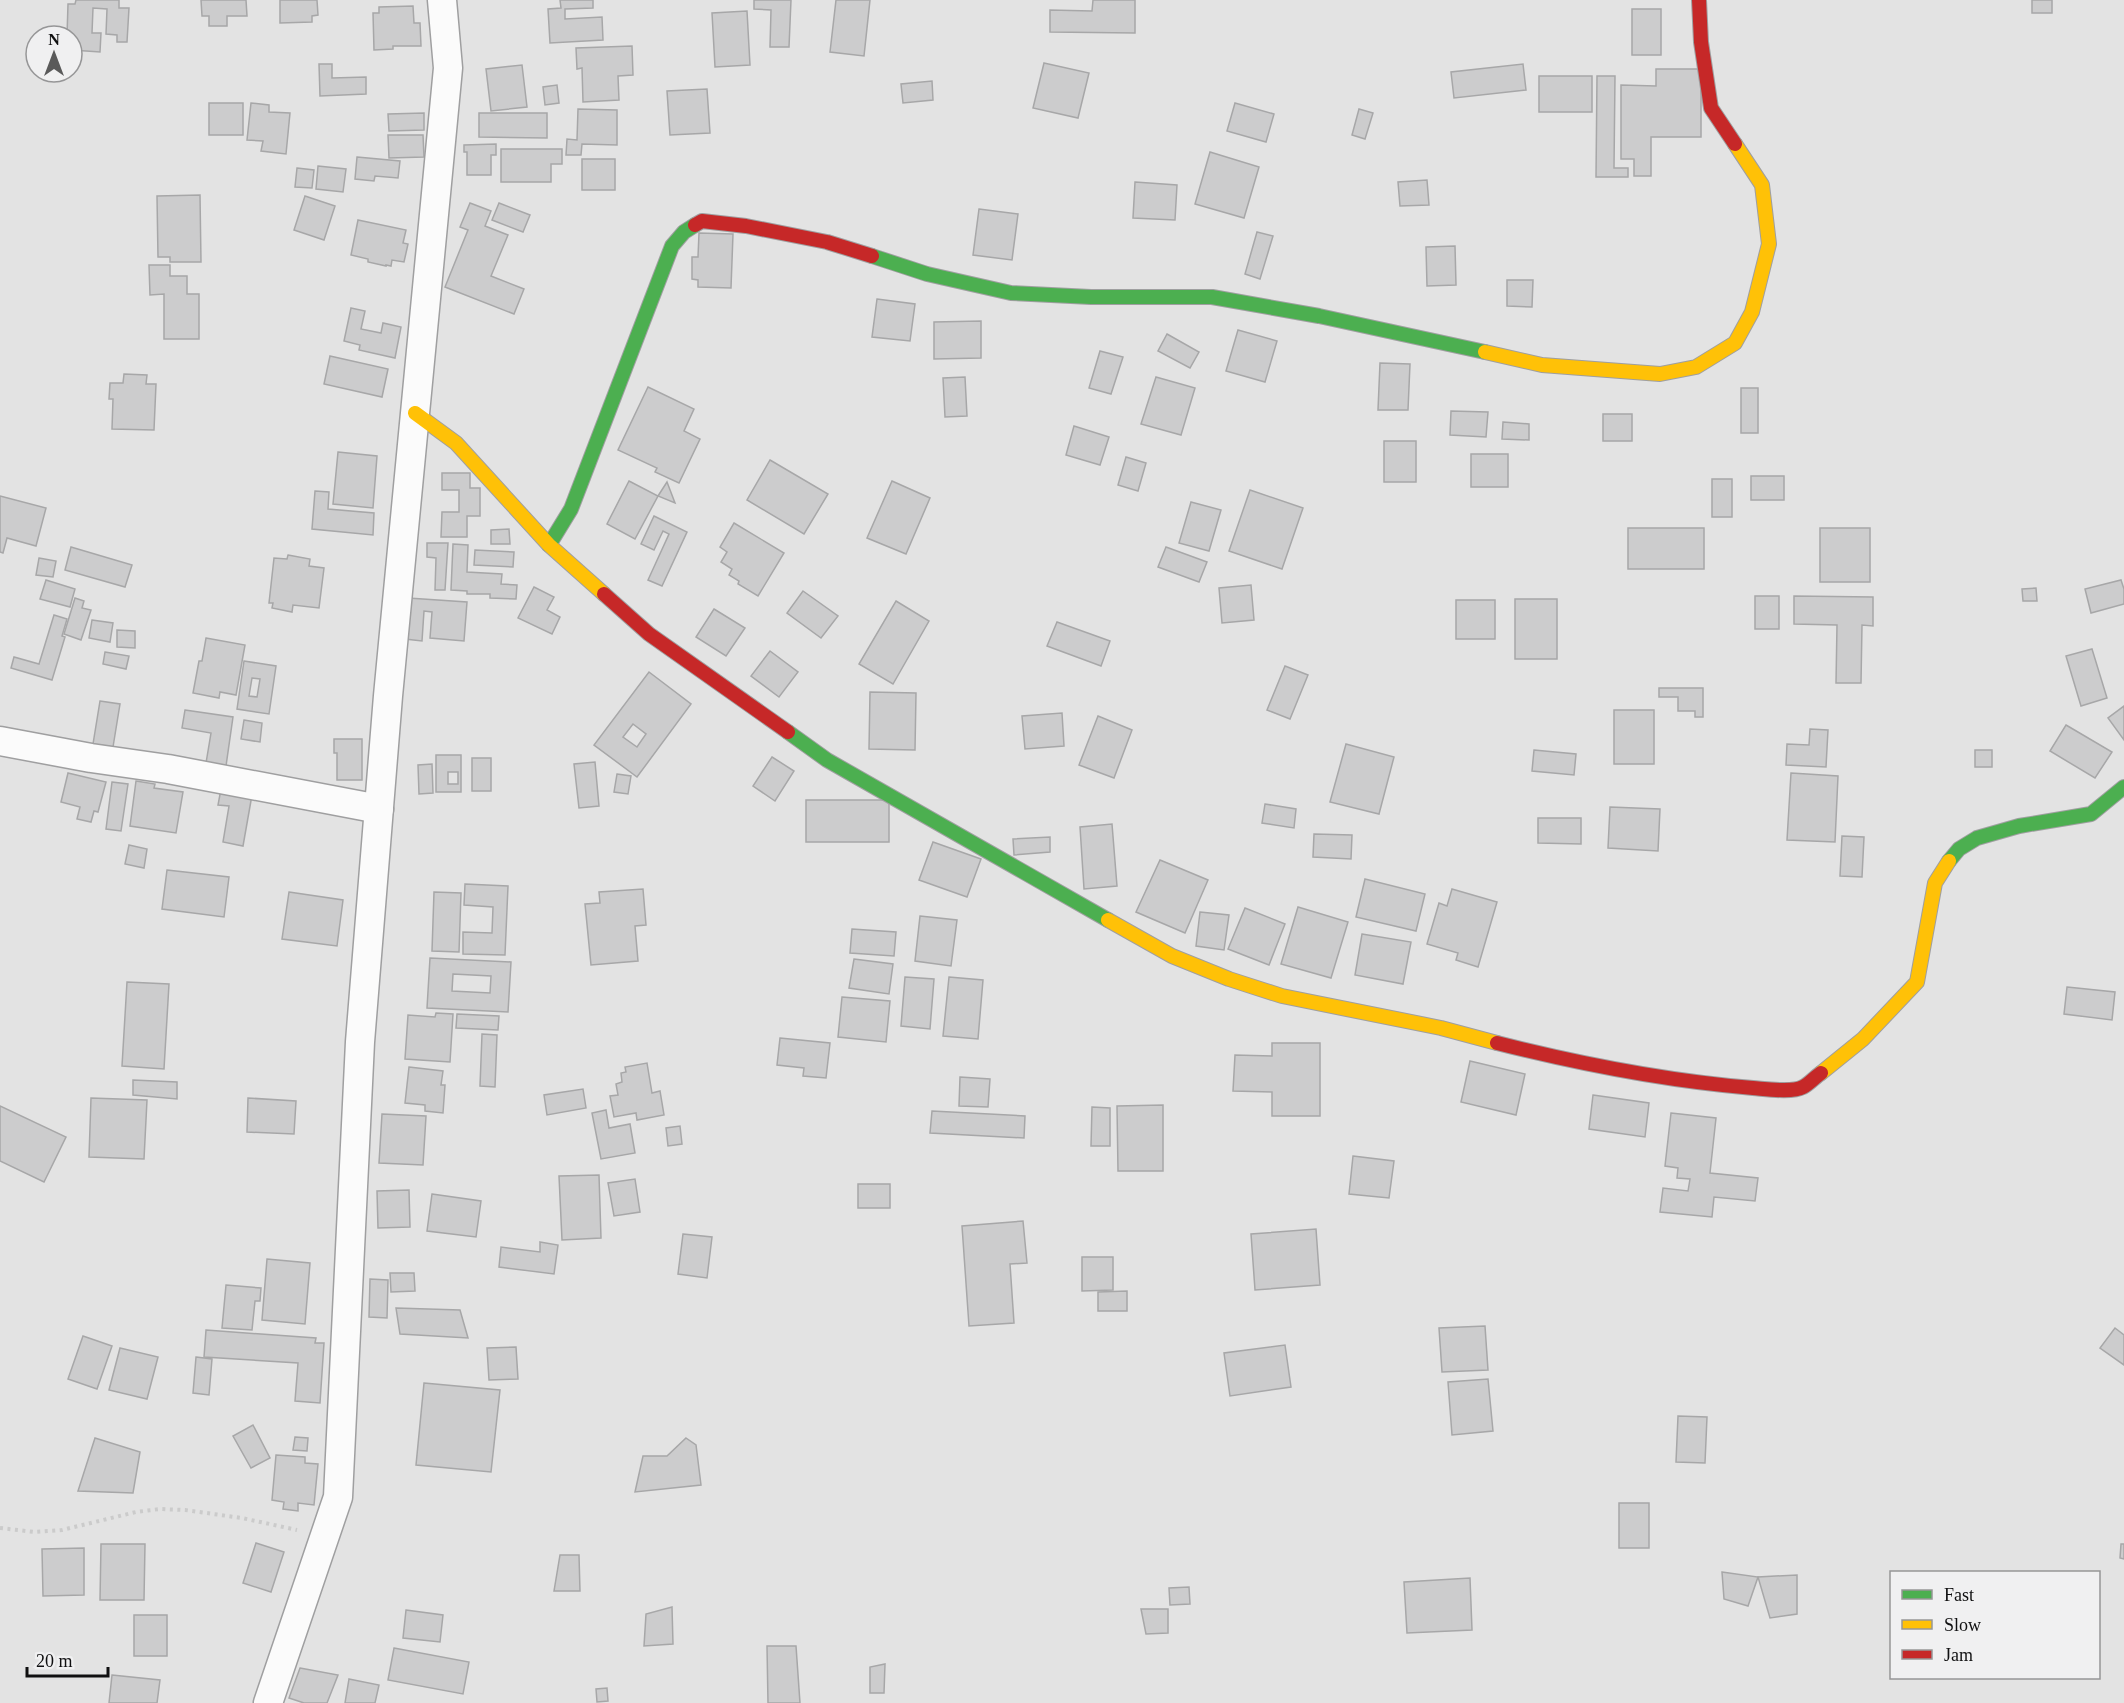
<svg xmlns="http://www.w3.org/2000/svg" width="2124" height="1703" font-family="Georgia,serif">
<rect width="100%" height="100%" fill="#e3e3e3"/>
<g fill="#cccccd" stroke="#a7a7a8" stroke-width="1.5" fill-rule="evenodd">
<polygon points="76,0 119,0 119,8 129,8 127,42 117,42 117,35 106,34 107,9 93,8 92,33 101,33 100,52 72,50 72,36 67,36 68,4 75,4"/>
<polygon points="201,0 246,0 247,16 227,16 227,26 209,26 209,16 202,16"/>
<polygon points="280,0 317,0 318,15 312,16 312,22 280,23"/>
<polygon points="560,0 593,0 593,8 565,9 565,19 602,17 603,40 550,43 548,9 561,8"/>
<polygon points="754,0 791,0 789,47 770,47 771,10 754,9"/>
<polygon points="836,0 870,0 864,56 830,52"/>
<polygon points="1093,0 1135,0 1135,33 1050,32 1050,10 1092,11"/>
<rect x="2032" y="0" width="20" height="13"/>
<polygon points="413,6 414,23 420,23 421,46 393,46 393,49 374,50 373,13 379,13 379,7"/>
<rect x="1632" y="9" width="29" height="46"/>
<polygon points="747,11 750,65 715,67 712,13"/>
<polygon points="632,46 633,75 618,76 619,100 583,102 582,68 577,69 576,48"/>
<polygon points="1044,63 1089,73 1078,118 1033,108"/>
<polygon points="319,64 332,64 332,78 366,77 366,94 320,96"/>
<polygon points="1523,64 1526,90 1454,98 1451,72"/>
<polygon points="522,65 527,107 491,111 486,69"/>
<polygon points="1656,69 1701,69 1701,137 1651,137 1651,176 1634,176 1634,159 1621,159 1621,85 1656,86"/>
<rect x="1539" y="76" width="53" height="36"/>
<polygon points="1597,76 1615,76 1614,168 1628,168 1628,177 1596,177"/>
<polygon points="932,81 933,100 903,103 901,84"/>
<polygon points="557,85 559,103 545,105 543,87"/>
<polygon points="707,89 710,133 670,135 667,91"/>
<rect x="209" y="103" width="34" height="32"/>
<polygon points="251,103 269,105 269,112 290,113 286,154 261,151 263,141 247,140"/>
<polygon points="1235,103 1274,114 1266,142 1227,131"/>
<polygon points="578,109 617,110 617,145 582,144 581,155 566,155 567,139 577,140"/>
<polygon points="1359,109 1373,113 1365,139 1352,135"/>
<polygon points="424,113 424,130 389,131 388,114"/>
<polygon points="479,113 547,113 547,138 479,137"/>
<polygon points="388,135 423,135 424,157 389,158"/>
<polygon points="496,144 496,155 491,155 491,175 467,175 467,152 464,152 464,145"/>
<polygon points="501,149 562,149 562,164 551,164 551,182 501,182"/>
<polygon points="1210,152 1259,167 1244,218 1195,204"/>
<polygon points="357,157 400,161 398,178 375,176 374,181 355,179"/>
<rect x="582" y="159" width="33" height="31"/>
<polygon points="318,166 346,169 343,192 316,189"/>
<polygon points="297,168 314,170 312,188 295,187"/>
<polygon points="1427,180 1429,205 1400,206 1398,182"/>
<polygon points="1135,182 1177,185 1175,220 1133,218"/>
<polygon points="200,195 201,262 170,262 170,257 158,257 157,196"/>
<polygon points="305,196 335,206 324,240 294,230"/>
<polygon points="470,203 491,211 485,226 508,235 491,276 524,289 514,314 445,287 468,230 460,227"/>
<polygon points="499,203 530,215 523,232 492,220"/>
<polygon points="979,209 1018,214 1012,260 973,255"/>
<polygon points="358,220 406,230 403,243 408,244 404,262 392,260 391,266 386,265 386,266 368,262 368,259 351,255"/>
<polygon points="1257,232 1273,236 1260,279 1245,274"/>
<polygon points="699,233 733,234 731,288 698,287 698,280 692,279 692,257 698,257"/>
<polygon points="1455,246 1456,285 1427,286 1426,247"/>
<polygon points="149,265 170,265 170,276 187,276 187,294 199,294 199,339 164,339 164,294 150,295"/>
<polygon points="1507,280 1533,280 1532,307 1507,306"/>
<polygon points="877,299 915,304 910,341 872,337"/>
<polygon points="351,308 365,311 361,329 381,333 383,323 401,327 395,358 359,350 360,345 344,341"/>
<polygon points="981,321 981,358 934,359 934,322"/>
<polygon points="1238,330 1277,341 1265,382 1226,371"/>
<polygon points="1167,334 1199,352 1190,368 1158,351"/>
<polygon points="1100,351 1123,357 1111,394 1089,388"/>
<polygon points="330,356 388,369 382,397 324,384"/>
<polygon points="1380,363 1410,364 1408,410 1378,410"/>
<polygon points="124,374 147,375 146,384 156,384 154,430 112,429 113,399 109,399 110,383 123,383"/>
<polygon points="965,377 967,416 945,417 943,378"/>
<polygon points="1156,377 1195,388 1181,435 1141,424"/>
<polygon points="648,387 694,409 684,431 700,439 679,483 655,472 657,468 618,450"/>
<rect x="1741" y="388" width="17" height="45"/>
<polygon points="1451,411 1488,412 1486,437 1450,435"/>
<rect x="1603" y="414" width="29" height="27"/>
<polygon points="1503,422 1529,424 1529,440 1502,439"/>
<polygon points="1074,426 1109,437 1100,465 1066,455"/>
<rect x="1384" y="441" width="32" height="41"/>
<polygon points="338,452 377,456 373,508 333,504"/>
<rect x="1471" y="454" width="37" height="33"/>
<polygon points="1126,457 1146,463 1138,491 1118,485"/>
<polygon points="770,460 828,494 804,534 747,500"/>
<polygon points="442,473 470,473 470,488 480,488 480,516 467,516 467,537 441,537 442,512 459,512 459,490 442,490"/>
<rect x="1751" y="476" width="33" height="24"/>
<rect x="1712" y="479" width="20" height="38"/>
<polygon points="629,481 658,496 635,539 607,524"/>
<polygon points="892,481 930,498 906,554 867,538"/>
<polygon points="667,482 675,503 658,496"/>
<polygon points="1250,490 1303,508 1282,569 1229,551"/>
<polygon points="315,491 329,492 328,509 374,513 373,535 312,529"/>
<polygon points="0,496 46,508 36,546 7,538 3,553 0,552"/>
<polygon points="1191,502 1221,510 1209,551 1179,543"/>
<polygon points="654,516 687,532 662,586 648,580 669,534 663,531 654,550 641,544"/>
<polygon points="734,523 784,553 758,596 738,584 739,581 729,575 732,569 721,562 727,552 720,547"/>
<rect x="1628" y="528" width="76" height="41"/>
<rect x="1820" y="528" width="50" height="54"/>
<polygon points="509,529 510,544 491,544 491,530"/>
<polygon points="427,543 448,543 445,590 435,590 436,558 427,557"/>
<polygon points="453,544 468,545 467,572 502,574 501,584 517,585 516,599 490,598 490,594 467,594 467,591 451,590"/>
<polygon points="71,547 132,565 125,587 65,570"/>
<polygon points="1166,547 1207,562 1199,582 1158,567"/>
<polygon points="475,550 514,552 513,567 474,565"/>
<polygon points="288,555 310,559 309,566 324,568 319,608 293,605 292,612 272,608 273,603 269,603 274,558 287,559"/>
<polygon points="39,558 56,561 53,577 36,575"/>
<polygon points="46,580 75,589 70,607 40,599"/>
<polygon points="2121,580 2124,589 2124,604 2091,613 2085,589"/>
<polygon points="1251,585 1254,620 1222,623 1219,588"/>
<polygon points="534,587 554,597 547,610 560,617 552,634 518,618"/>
<polygon points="2036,588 2037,601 2023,601 2022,589"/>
<polygon points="803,591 838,616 821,638 787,613"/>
<rect x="1755" y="596" width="24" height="33"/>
<polygon points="1794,596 1873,597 1873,626 1862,625 1861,683 1836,683 1837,625 1794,624"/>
<polygon points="75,598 84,601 82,608 91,610 81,640 64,634"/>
<polygon points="408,598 467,602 464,641 430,638 432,612 424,611 422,641 405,639"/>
<rect x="1515" y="599" width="42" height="60"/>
<rect x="1456" y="600" width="39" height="39"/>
<polygon points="896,601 929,621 893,684 859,664"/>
<polygon points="714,609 745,628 726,656 696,637"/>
<polygon points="54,615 67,619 62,636 65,637 52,680 11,668 14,657 39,664"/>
<polygon points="92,620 113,623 110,642 89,638"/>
<polygon points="1057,622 1110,641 1101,666 1047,646"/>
<polygon points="117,630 135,631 135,648 117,647"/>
<polygon points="206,638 245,645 236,695 220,692 219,698 193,693 199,661 202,661"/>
<polygon points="2092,649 2107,698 2081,706 2066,656"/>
<polygon points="770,651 798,672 779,697 751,676"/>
<polygon points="105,652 129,656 126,669 103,664"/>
<path d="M 244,661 L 276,666 L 269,714 L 237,709 ZM 252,678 L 260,679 L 257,697 L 249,696 Z"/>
<polygon points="1285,666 1308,675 1290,719 1267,710"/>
<path d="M 649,672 L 691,704 L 637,777 L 594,745 ZM 633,724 L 646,734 L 637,747 L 623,737 Z"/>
<polygon points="1659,688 1703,688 1703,717 1695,717 1695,711 1678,711 1678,697 1659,697"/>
<polygon points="870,692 916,693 915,750 869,749"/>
<polygon points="100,701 120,704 113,747 93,744"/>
<polygon points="2124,706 2124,740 2108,718"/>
<polygon points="185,710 233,717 226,766 206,763 211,733 182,728"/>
<rect x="1614" y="710" width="40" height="54"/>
<polygon points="1062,713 1064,746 1025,749 1022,716"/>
<polygon points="1098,716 1132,730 1114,778 1079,765"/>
<polygon points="244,720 262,723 260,742 241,739"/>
<polygon points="2066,725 2112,752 2095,778 2050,751"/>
<polygon points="1810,729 1828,730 1826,767 1786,765 1787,744 1809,745"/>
<polygon points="334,739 362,739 362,780 337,780 337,753 334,753"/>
<polygon points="1346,744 1394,757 1379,814 1330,802"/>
<polygon points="1534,750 1576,754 1574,775 1532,771"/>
<rect x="1975" y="750" width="17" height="17"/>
<path d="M 436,755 L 461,755 L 461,792 L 436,792 ZM 448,772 L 458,772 L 458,784 L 448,784 Z"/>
<polygon points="772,757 794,771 775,801 753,786"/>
<rect x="472" y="758" width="19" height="33"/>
<polygon points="595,762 599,806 579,808 574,764"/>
<polygon points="432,764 433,793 419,794 418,765"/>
<polygon points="68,773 106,782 98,812 94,811 91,822 77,819 80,807 61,802"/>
<polygon points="1791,773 1838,776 1835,842 1787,840"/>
<polygon points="617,774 631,776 628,794 614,792"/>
<polygon points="136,781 155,784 154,788 183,792 176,833 130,826"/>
<polygon points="112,782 128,784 121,831 106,829"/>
<polygon points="221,789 252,795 243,846 223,842 229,806 218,805"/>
<rect x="806" y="800" width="83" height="42"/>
<polygon points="1265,804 1296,809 1294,828 1262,823"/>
<polygon points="1610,807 1660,809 1658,851 1608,848"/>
<polygon points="1538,818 1581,818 1581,844 1538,843"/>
<polygon points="1112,824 1117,886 1084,889 1080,827"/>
<polygon points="1314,834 1352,835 1351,859 1313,857"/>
<polygon points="1842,836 1864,837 1862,877 1840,876"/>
<polygon points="1050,837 1050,852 1014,855 1013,839"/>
<polygon points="933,842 981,859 967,897 919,880"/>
<polygon points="129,845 147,849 144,868 125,864"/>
<polygon points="1160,860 1208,880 1185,933 1136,912"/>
<polygon points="167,870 229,877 224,917 162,909"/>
<polygon points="1365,879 1425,894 1416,931 1356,917"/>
<polygon points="465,884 508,886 505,955 463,954 463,932 492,933 493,907 464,905"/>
<polygon points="643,889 646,925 635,926 638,961 591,965 585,904 600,903 599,892"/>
<polygon points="1452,889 1497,902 1478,967 1456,960 1458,953 1427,944 1439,903 1447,906"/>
<polygon points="289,892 343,900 337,946 282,939"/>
<polygon points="434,892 461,893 459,952 432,951"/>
<polygon points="1298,907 1348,922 1331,978 1281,964"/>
<polygon points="1245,908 1285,924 1269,965 1228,949"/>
<polygon points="1200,912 1229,915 1224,950 1196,946"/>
<polygon points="920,916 957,920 951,966 915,961"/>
<polygon points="852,929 896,932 894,956 850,953"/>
<polygon points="1362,934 1411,942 1403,984 1355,975"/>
<path d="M 430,958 L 511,962 L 508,1012 L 427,1008 ZM 453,974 L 491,976 L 490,993 L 452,991 Z"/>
<polygon points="854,959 893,964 889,994 849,988"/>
<polygon points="905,977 934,979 930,1029 901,1026"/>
<polygon points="949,977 983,980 978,1039 943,1036"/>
<polygon points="127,982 169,984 164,1069 122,1066"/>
<polygon points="2067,987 2115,992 2112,1020 2064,1014"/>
<polygon points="842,997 890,1001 886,1042 838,1037"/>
<polygon points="436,1013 453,1014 450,1062 405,1059 408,1015 435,1017"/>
<polygon points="457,1014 499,1016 498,1030 456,1028"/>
<polygon points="482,1034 497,1035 495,1087 480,1086"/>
<polygon points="780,1038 830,1043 826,1078 803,1076 804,1068 777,1065"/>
<polygon points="1272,1043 1320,1043 1320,1116 1272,1116 1272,1092 1233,1091 1235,1055 1272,1056"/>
<polygon points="1470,1061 1525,1074 1516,1115 1461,1102"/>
<polygon points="647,1063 652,1093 660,1091 664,1115 637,1120 636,1113 614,1117 610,1096 618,1095 616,1084 622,1082 621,1073 626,1072 625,1067"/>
<polygon points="409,1067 443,1071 441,1085 445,1085 443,1113 425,1111 425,1105 405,1103"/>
<polygon points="960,1077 990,1079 988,1107 959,1106"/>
<polygon points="133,1080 177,1082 177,1099 133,1095"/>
<polygon points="583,1089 586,1108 547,1115 544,1095"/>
<polygon points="1593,1095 1649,1103 1645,1137 1589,1129"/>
<polygon points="91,1098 147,1100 144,1159 89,1157"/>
<polygon points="248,1098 296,1101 294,1134 247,1132"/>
<polygon points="1163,1105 1163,1171 1118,1171 1117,1106"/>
<polygon points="0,1106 66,1137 44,1182 0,1161"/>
<polygon points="1092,1107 1110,1108 1110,1146 1091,1146"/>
<polygon points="606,1110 609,1128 630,1124 635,1153 601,1159 592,1113"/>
<polygon points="932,1111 1025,1116 1024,1138 930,1133"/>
<polygon points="1671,1113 1716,1118 1710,1173 1758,1178 1755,1201 1714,1197 1712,1217 1660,1212 1663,1188 1688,1191 1690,1179 1677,1178 1678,1168 1665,1166"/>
<polygon points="382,1114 426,1116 423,1165 379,1163"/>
<polygon points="680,1126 682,1144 668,1146 666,1128"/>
<polygon points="1353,1156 1394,1161 1389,1198 1349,1194"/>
<polygon points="599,1175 601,1238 562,1240 559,1176"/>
<polygon points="635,1179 640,1212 614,1216 608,1183"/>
<rect x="858" y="1184" width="32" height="24"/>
<polygon points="409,1190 410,1227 378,1228 377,1191"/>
<polygon points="432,1194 481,1201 476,1237 427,1231"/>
<polygon points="1023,1221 1027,1263 1010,1264 1014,1323 969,1326 962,1226"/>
<polygon points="1316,1229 1320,1285 1255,1290 1251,1234"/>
<polygon points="683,1234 712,1237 707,1278 678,1274"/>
<polygon points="540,1242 558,1245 554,1274 499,1267 501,1247 540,1252"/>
<polygon points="1082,1257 1113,1257 1113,1290 1082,1291"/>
<polygon points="267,1259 310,1263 305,1324 262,1320"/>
<polygon points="390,1273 414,1273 415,1291 391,1292"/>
<polygon points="370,1279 388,1280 387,1318 369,1317"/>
<polygon points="226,1285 261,1288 260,1301 255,1301 252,1330 222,1328"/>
<polygon points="1127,1291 1127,1311 1098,1311 1098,1292"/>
<polygon points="396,1308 460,1310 468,1338 400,1334"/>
<polygon points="1485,1326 1488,1370 1442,1372 1439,1328"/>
<polygon points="2115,1328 2124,1335 2124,1365 2100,1348"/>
<polygon points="206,1330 316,1338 315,1343 324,1343 320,1403 295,1401 298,1363 204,1357"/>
<polygon points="83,1336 112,1346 97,1389 68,1379"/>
<polygon points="1285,1345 1291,1387 1230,1396 1224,1353"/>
<polygon points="516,1347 518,1379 489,1380 487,1348"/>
<polygon points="120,1348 158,1357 147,1399 109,1390"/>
<polygon points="196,1357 212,1359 209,1395 193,1393"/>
<polygon points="1488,1379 1493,1431 1452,1435 1448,1382"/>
<polygon points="424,1383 500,1390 491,1472 416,1465"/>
<polygon points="1678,1416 1707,1417 1705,1463 1676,1462"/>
<polygon points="253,1425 270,1458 251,1468 233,1436"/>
<polygon points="295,1437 308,1438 307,1451 293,1450"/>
<polygon points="95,1438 140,1452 133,1493 78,1491"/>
<polygon points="686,1438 696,1445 701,1485 635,1492 643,1456 667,1456"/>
<polygon points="276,1455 305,1457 305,1463 318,1464 314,1505 298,1503 298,1511 283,1509 284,1502 272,1500"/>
<rect x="1619" y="1503" width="30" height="45"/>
<polygon points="256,1543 284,1552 271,1592 243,1583"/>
<polygon points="101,1544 145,1544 144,1600 100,1600"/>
<polygon points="2121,1544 2124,1544 2124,1559 2120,1558"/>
<polygon points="84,1548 84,1595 43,1596 42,1549"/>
<polygon points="560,1555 579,1555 580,1591 554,1591"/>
<polygon points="1722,1572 1758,1577 1748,1606 1724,1599"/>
<polygon points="1797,1575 1797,1614 1770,1618 1758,1577"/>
<polygon points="1470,1578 1472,1630 1407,1633 1404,1582"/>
<polygon points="1189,1587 1190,1604 1170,1605 1169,1588"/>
<polygon points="672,1607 673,1644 644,1646 646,1614"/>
<polygon points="1141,1609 1168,1609 1168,1633 1146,1634"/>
<polygon points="406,1610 443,1615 440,1642 403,1638"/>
<rect x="134" y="1615" width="33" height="41"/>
<polygon points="767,1646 796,1646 800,1703 768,1703"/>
<polygon points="394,1648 469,1662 463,1694 388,1680"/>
<polygon points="885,1664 884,1693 870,1693 870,1667"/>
<polygon points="300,1668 338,1675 327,1703 304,1703 289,1698"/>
<polygon points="112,1675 160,1680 157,1703 109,1703"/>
<polygon points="349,1679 379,1685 375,1703 345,1703"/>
<polygon points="607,1688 608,1701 597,1702 596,1689"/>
</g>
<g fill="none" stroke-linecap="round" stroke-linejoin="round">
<defs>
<g id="street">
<polyline points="0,741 91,758 168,769 379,809"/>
<polyline points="268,1703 338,1497 360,1042 388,696 448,68 442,0"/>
</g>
<g id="fast">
<polyline points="872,256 927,274 1011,293 1091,297 1212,297 1319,316 1485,352"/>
<polyline points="549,545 571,509 672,246 684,232 695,225"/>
<polyline points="788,732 827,760 1108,920"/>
<polyline points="1949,861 1959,849 1977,838 2019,826 2091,814 2124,787"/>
</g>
<g id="slow">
<polyline points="1485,352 1542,365 1660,374 1696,367 1735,343 1752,312 1769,244 1762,185 1735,144"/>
<polyline points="415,413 456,443 549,545 604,594"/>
<polyline points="1108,920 1172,956 1229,979 1282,996 1441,1028 1497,1043"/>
<polyline points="1821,1073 1863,1039 1917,982 1935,883 1949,861"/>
</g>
<g id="jam">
<polyline points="1699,0 1701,42 1711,108 1735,144"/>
<polyline points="695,225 702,221 746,226 827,242 872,256"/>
<polyline points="604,594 649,634 788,732"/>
<path d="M 1497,1043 C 1580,1064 1667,1081 1753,1088 C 1766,1089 1792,1093 1803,1087 C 1809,1084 1815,1077 1821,1073"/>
</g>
</defs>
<use href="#street" stroke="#9f9fa0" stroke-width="31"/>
<use href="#fast" stroke="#9f9fa0" stroke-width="16"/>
<use href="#slow" stroke="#9f9fa0" stroke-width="16"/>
<use href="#jam" stroke="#9f9fa0" stroke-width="16"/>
<polyline stroke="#cbcbcb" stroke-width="4" stroke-dasharray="3 4.5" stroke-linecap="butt" points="0,1528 35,1532 62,1530 136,1512 160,1509 185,1510 242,1518 297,1530"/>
<use href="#street" stroke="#fbfbfb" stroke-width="28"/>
<use href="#fast" stroke="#4caf50" stroke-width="14"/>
<use href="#slow" stroke="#ffc107" stroke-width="14"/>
<use href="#jam" stroke="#c62828" stroke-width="14"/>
</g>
<rect x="1890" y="1571" width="210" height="108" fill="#f0f0f1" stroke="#969697" stroke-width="1.5"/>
<rect x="1902" y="1590" width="30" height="9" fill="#4caf50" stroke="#969697" stroke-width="1.5"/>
<text x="1944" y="1601" font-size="18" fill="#101011">Fast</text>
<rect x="1902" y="1620" width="30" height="9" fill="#ffc107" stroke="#969697" stroke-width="1.5"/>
<text x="1944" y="1631" font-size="18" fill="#101011">Slow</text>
<rect x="1902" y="1650" width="30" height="9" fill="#c62828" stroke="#969697" stroke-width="1.5"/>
<text x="1944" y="1661" font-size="18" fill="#101011">Jam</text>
<g transform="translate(54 54)"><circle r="28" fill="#f0f0f1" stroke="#969697" stroke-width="1.5"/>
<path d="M0-4.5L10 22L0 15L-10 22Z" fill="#5a5a5a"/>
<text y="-9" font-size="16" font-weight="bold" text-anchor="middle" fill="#101011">N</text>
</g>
<path d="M27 1667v9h81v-9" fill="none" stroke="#101011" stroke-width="3"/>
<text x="36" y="1667" font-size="18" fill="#101011" stroke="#f0f0f1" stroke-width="4.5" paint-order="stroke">20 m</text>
</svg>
